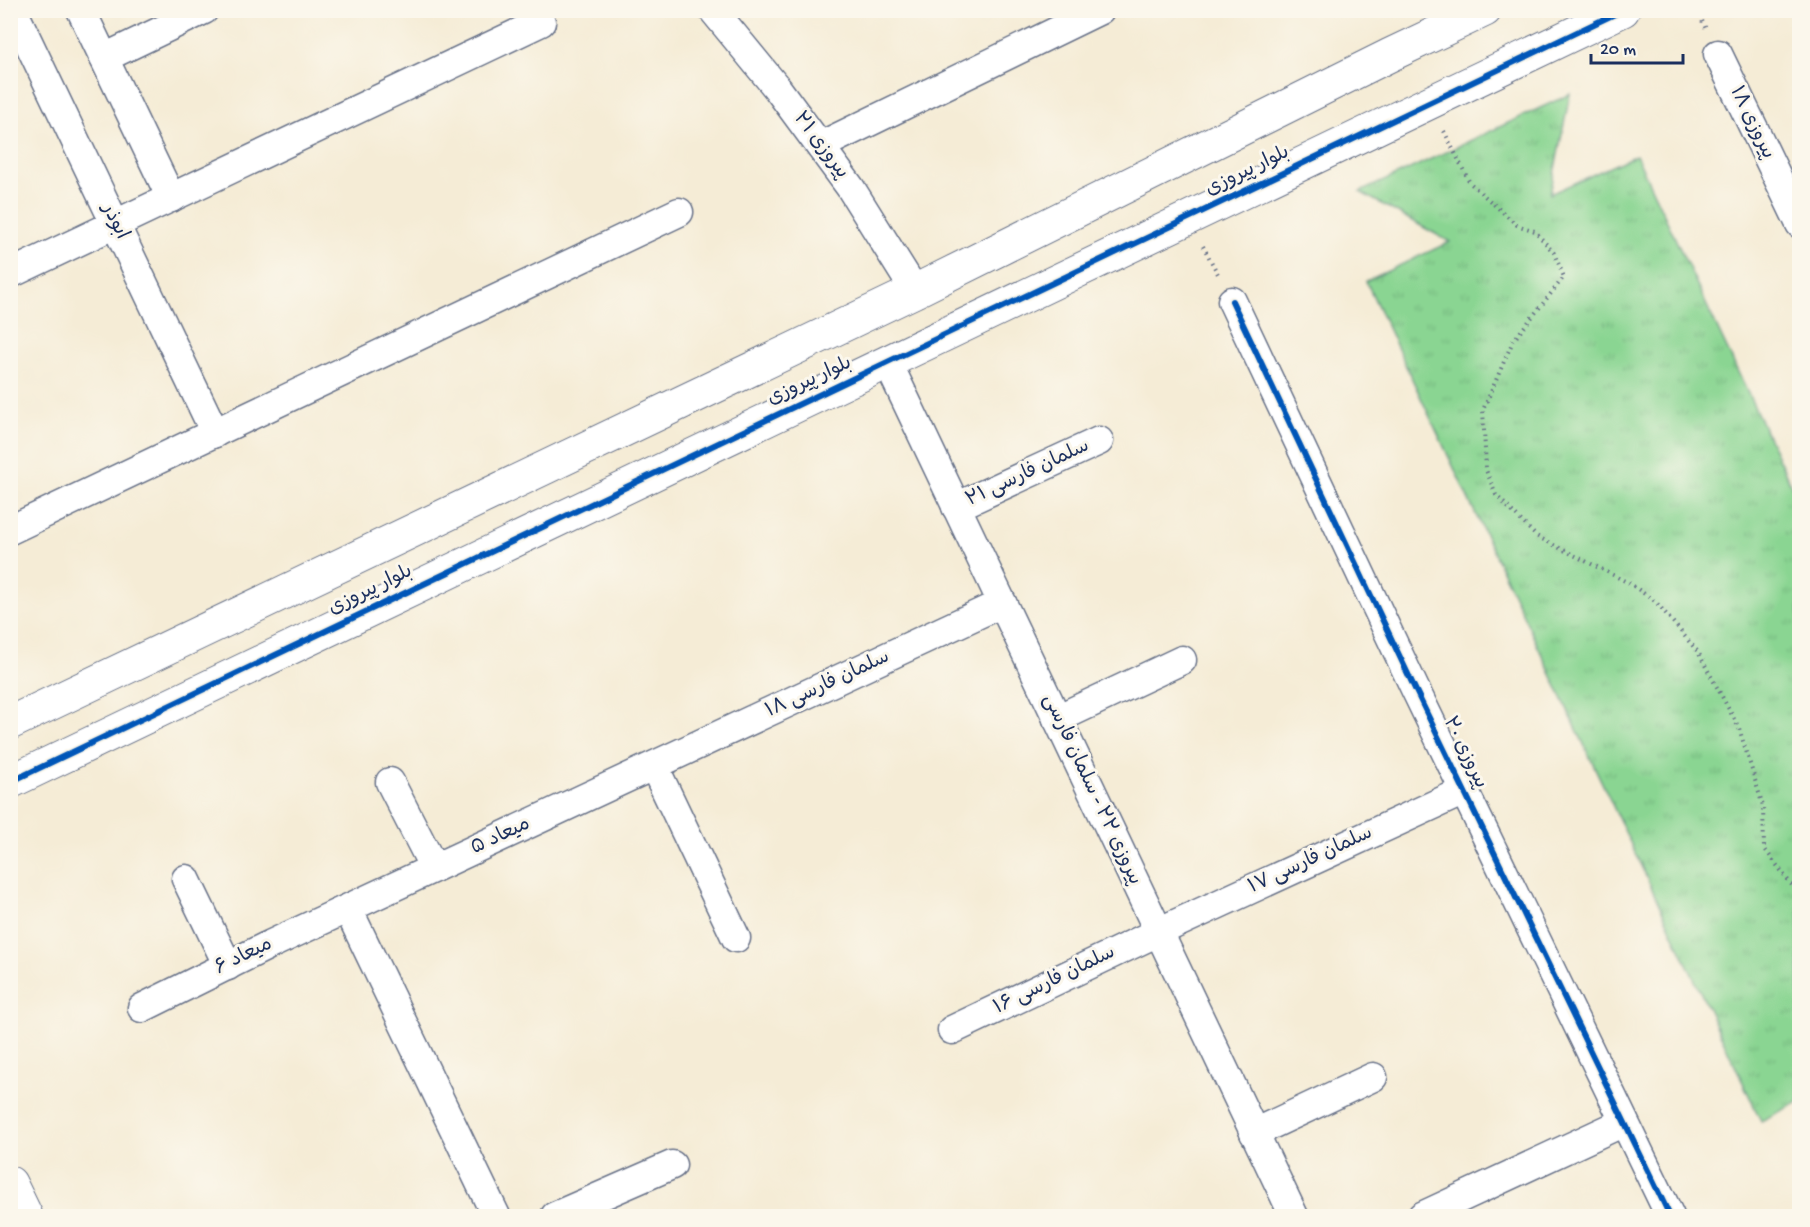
<svg xmlns="http://www.w3.org/2000/svg" width="1810" height="1227" font-family="'Gochi Hand','Playpen Sans Arabic',sans-serif">
<defs>
<pattern id="park-tufts" width="24" height="20" patternUnits="userSpaceOnUse" patternTransform="scale(1.5)"><rect width="24" height="20" fill="#8ad592"/><path d="M3 7l-1-3M5 7V3M7 7l1-3M15 17l-1-3M17 17v-4M19 17l1-3" fill="none" stroke="#76b780"/></pattern>
</defs>
<rect width="100%" height="100%" fill="#fbf7ec"/>
<filter id="ink" filterUnits="userSpaceOnUse"><feTurbulence type="fractalNoise" baseFrequency=".0167" numOctaves="2"/><feDisplacementMap in="SourceGraphic" scale="12" xChannelSelector="R" yChannelSelector="G"/><feConvolveMatrix kernelMatrix="1 2 1 2 8 2 1 2 1" color-interpolation-filters="sRGB"/></filter>
<filter id="wash" filterUnits="userSpaceOnUse"><feTurbulence type="fractalNoise" baseFrequency=".008" numOctaves="4" result="noise"/><feDisplacementMap in="SourceGraphic" scale="24" xChannelSelector="R" yChannelSelector="G"/><feGaussianBlur stdDeviation="1.35" result="paint"/><feColorMatrix in="noise" values="0 0 0 0 0 0 0 0 0 0 0 0 0 0 0 0 0 1.4 0 .05"/><feComposite in="paint" operator="in"/></filter>
<g filter="url(#wash)">
<rect width="100%" height="100%" fill="#f5ecd6"/>
<polygon fill="url(#park-tufts)" stroke="#528278" stroke-width="1.5" points="1570,94 1550,194 1636,155 1799,502 1799,1102 1761,1121 1366,281 1450,242 1360,192"/>
</g>
<g filter="url(#ink)">
<g fill="none" stroke-linecap="round" stroke-linejoin="round">
<defs>
<g id="street">
<polyline points="13,10 215,433"/>
<polyline points="81,10 171,198"/>
<polyline points="713,10 777,88 850,187 915,291"/>
<polyline points="1718,54 1800,224"/>
<polyline points="104,58 204,10"/>
<polyline points="820,146 1100,10"/>
<polyline points="10,274 541,22"/>
<polyline points="1232,301 1416,691 1670,1216"/>
<polyline points="888,363 1294,1216"/>
<polyline points="956,507 1099,441"/>
<polyline points="10,530 679,212"/>
<polyline points="1057,719 1182,660"/>
<polyline points="654,766 736,938"/>
<polyline points="390,782 434,868"/>
<polyline points="186,879 228,966"/>
<polyline points="348,909 496,1216"/>
<polyline points="142,1008 267,946 1002,603"/>
<polyline points="952,1030 1158,932 1464,791"/>
<polyline points="1254,1133 1373,1077"/>
<polyline points="555,1216 672,1165"/>
<polyline points="1422,1216 1624,1122"/>
</g>
<g id="secondary">
<polyline points="10,723 915,291 1390,55 1485,10"/>
<polyline points="10,782 1623,10"/>
<polyline points="10,1183 26,1216"/>
</g>
</defs>
<use href="#street" stroke="#677188" stroke-width="31"/>
<use href="#secondary" stroke="#677188" stroke-width="35"/>
<g stroke="#677188" stroke-width="4" stroke-dasharray="1.5 4.5" stroke-linecap="butt">
<polyline points="1697,10 1706,29"/>
<polyline points="1444,131 1470,183 1517,225 1535,231 1554,253 1564,277 1513,341 1483,410 1486,470 1496,495 1536,536 1629,583 1656,602 1698,652 1739,728 1763,806 1764,848 1800,896"/>
<polyline points="1203,246 1219,276"/>
</g>
<use href="#street" stroke="#fff" stroke-width="28"/>
<use href="#secondary" stroke="#fff" stroke-width="33"/>
<defs>
<g id="cycleway">
<polyline points="1232,301 1416,691 1670,1216"/>
<polyline points="10,782 1623,10"/>
</g>
</defs>
<use href="#cycleway" stroke="#fbf7ec" stroke-width="10"/>
<use href="#cycleway" stroke="#0057b8" stroke-width="6"/>
</g>
</g>
<g text-anchor="middle" dominant-baseline="central" stroke-width="6" stroke-linejoin="round" paint-order="stroke">
<g font-size="20" fill="#1b2f5e" stroke="#fbf7ec">
<text transform="translate(1751 123) rotate(64)">پیروزی ۱۸</text>
<text transform="translate(820 146) rotate(53)">پیروزی ۲۱</text>
<text transform="translate(1248 172) rotate(-26)">بلوار پیروزی</text>
<text transform="translate(114 222) rotate(64)">ابوذر</text>
<text transform="translate(810 382) rotate(-25)">بلوار پیروزی</text>
<text transform="translate(1028 474) rotate(-25)">سلمان فارسی ۲۱</text>
<text transform="translate(371 591) rotate(-26)">بلوار پیروزی</text>
<text transform="translate(828 685) rotate(-25)">سلمان فارسی ۱۸</text>
<text transform="translate(1464 753) rotate(64)">پیروزی ۲۰</text>
<text transform="translate(1091 790) rotate(65)">پیروزی ۲۲ - سلمان فارسی</text>
<text transform="translate(501 837) rotate(-25)">میعاد ۵</text>
<text transform="translate(1311 861) rotate(-25)">سلمان فارسی ۱۷</text>
<text transform="translate(244 957) rotate(-26)">میعاد ۶</text>
<text transform="translate(1055 981) rotate(-26)">سلمان فارسی ۱۶</text>
</g>
</g>
<rect width="1810" height="1227" fill="none" stroke="#fbf7ec" stroke-width="36"/>
<path d="M1591 54v9h92v-9" fill="none" stroke="#1b2f5e" stroke-width="3"/>
<text x="1600" y="54" font-size="18" fill="#1b2f5e" stroke="#fbf7ec" stroke-width="4.5" paint-order="stroke">20 m</text>
</svg>
